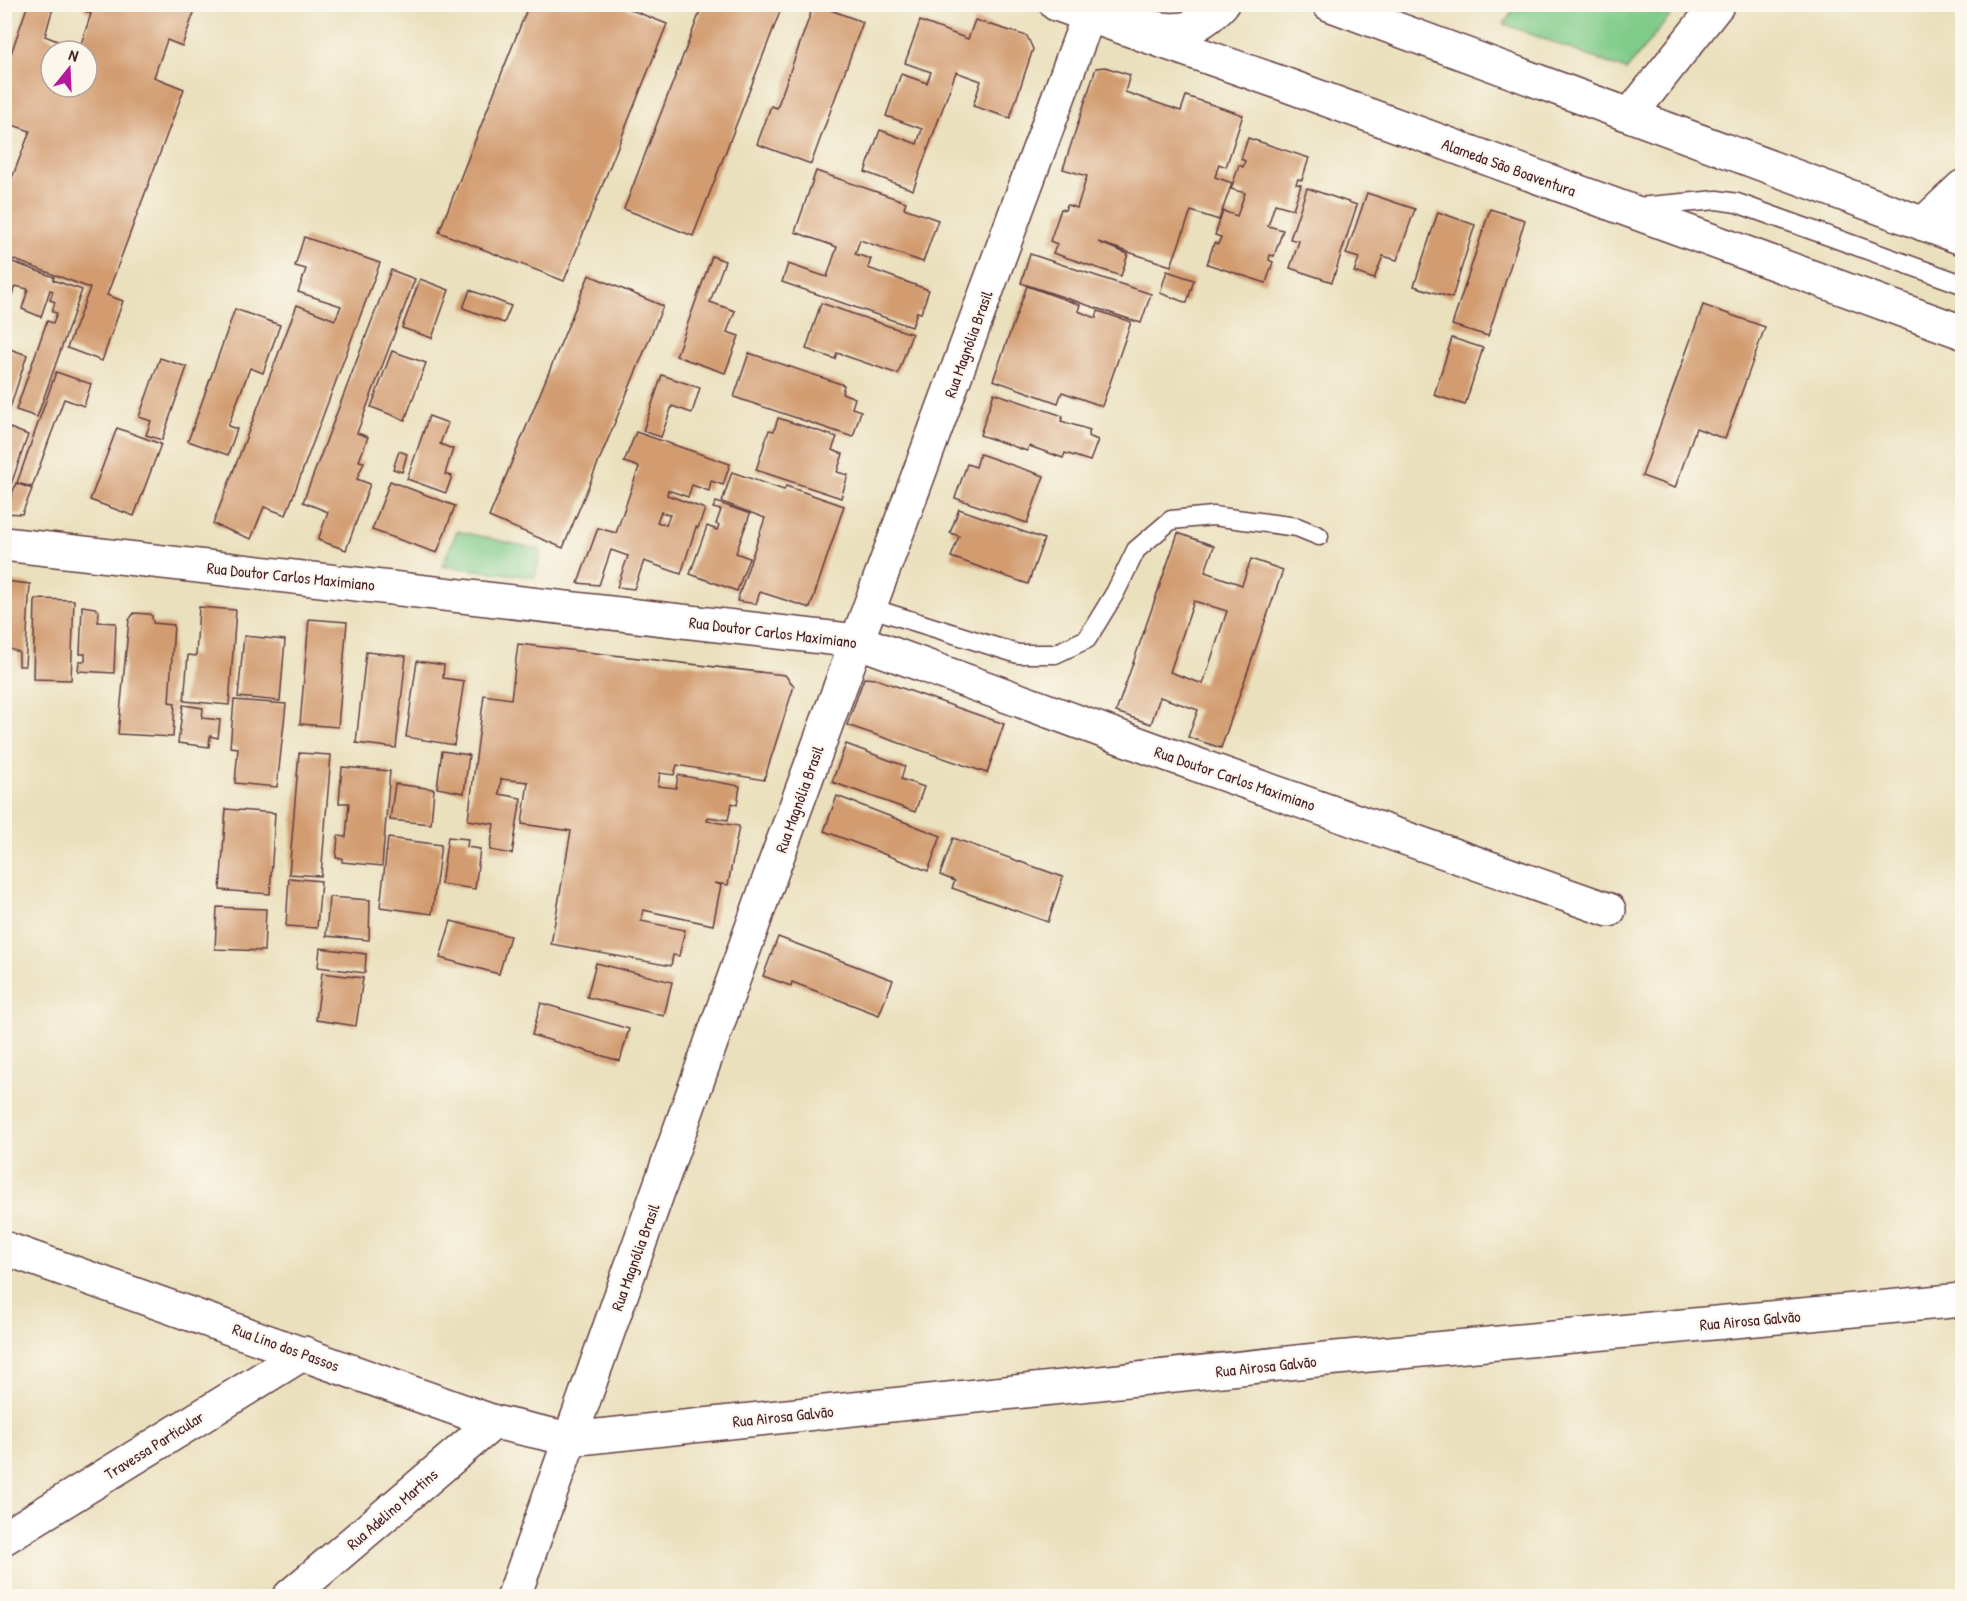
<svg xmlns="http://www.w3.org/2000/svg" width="1967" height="1601" font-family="'Patrick Hand',sans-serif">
<rect width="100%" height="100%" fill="#fbf7ec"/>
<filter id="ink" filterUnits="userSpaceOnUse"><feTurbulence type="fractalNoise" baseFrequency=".0167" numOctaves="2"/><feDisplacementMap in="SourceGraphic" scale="12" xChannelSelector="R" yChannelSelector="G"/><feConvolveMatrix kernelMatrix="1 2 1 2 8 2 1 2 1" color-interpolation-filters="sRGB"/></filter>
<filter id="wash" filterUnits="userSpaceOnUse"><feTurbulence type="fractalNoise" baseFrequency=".008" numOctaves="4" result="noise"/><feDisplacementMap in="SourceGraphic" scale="24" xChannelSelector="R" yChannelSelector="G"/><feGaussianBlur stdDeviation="1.35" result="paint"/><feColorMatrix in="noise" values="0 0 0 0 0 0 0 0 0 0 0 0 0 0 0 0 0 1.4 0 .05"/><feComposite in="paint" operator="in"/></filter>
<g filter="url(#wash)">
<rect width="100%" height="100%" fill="#eae0bd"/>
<g fill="#7fcb89" stroke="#64755a" stroke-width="1.5">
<polygon points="1517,5 1517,4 1679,5 1626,70 1504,24"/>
<polygon points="457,531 541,550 535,577 442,566"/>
</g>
<g id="blocks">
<g fill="#d29b70" fill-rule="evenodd">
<path d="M 28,4 L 54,4 L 45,36 L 79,50 L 91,14 L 83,10 L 85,4 L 197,4 L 182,46 L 167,40 L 154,77 L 184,89 L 107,295 L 123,301 L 102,361 L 67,348 L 90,288 L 4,256 L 4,199 L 30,131 L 4,122 L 4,74 ZM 51,51 L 87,51 L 87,87 L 51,87 Z"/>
<polygon points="529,4 616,4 667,24 564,281 439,232"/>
<polygon points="703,4 783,4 693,236 624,209"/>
<polygon points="814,4 863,22 811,164 757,144 771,106 777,108"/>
<polygon points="975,20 1027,36 1033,49 1010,118 973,106 981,81 956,72 913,190 865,172 880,130 917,144 922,129 886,116 901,74 927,83 931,72 905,63 920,21 968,39"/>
<polygon points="1105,67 1130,75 1125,92 1181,111 1186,96 1243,115 1226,167 1219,164 1215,177 1232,183 1219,220 1191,211 1171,266 1098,242 1128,254 1121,276 1053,253 1057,244 1050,241 1061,209 1065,210 1067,205 1077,208 1087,176 1063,169 1096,68"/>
<polygon points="1248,138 1309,158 1302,180 1298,179 1296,184 1301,185 1293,209 1275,204 1268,226 1283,230 1274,256 1270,255 1269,260 1273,262 1266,283 1207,264 1214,243 1218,244 1221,237 1215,235 1223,211 1237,216 1245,193 1231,189 1239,165 1243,167 1245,161 1241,159"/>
<polygon points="816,171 906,202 904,208 938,220 923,262 860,240 855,254 871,259 868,268 929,290 921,313 917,312 912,327 782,282 788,264 827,277 837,247 795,232"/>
<polygon points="1307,188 1357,205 1332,282 1290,268 1299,241 1290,239"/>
<polygon points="1367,193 1415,209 1397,260 1383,256 1374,279 1354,272 1359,258 1346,254"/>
<polygon points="1490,209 1525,220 1488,336 1452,325"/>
<polygon points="1438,212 1475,225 1452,298 1414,286"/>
<polygon points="304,237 380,263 286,515 264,507 251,539 213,524 297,305 335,320 341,306 298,292 306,269 295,266"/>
<polygon points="1030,254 1151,294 1141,323 1021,283"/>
<polygon points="712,256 725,261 710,302 735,311 727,332 739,336 725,373 676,356"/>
<polygon points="4,259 54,277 53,280 82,290 37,417 16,410 47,321 53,323 57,313 52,312 55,302 50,300 53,291 50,290 41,317 22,309 28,289 15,286 12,295 4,293"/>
<polygon points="391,270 415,279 357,433 368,437 359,461 364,462 357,479 370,484 346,550 318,540 328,512 303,502"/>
<polygon points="1167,271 1194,280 1187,303 1160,293"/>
<polygon points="589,275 663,306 563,548 489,517"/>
<polygon points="420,279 449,290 432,338 402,328"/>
<polygon points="1027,286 1080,305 1078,311 1096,318 1098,311 1131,322 1102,406 1062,392 1058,403 993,380"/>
<polygon points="470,290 511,306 504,323 463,308"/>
<polygon points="821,303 912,334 898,374 837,353 835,359 806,349"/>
<polygon points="1703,305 1765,327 1725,439 1696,428 1675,488 1642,476"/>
<polygon points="235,309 280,325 263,373 250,368 228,426 237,429 228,455 188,441"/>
<polygon points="1452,338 1483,348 1465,405 1434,395"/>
<polygon points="10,349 27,355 5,424 4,367"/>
<polygon points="392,351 426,363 405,420 371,407"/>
<polygon points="749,353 844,385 842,393 855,398 852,408 861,411 853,437 734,397"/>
<polygon points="160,358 187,367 162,440 146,435 151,421 139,417"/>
<polygon points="56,372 91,384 84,406 64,399 32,487 17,483"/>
<polygon points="662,375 700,388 692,413 672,406 661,437 643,431"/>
<polygon points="994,393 1063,416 1061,421 1090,430 1088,436 1098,440 1090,461 1065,453 1063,458 1029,446 1027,451 980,435"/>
<polygon points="429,416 448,423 440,444 453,449 445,474 452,476 446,493 407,479"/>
<polygon points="778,418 837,437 832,450 843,454 837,472 848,475 841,498 756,470 769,430 774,431"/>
<polygon points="10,428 28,435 5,502 4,443"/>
<polygon points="117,428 161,444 134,516 90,500"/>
<path d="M 636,432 L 730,464 L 723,485 L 711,481 L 709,491 L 692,485 L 688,497 L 668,490 L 667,495 L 705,509 L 698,528 L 696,527 L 681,574 L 644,561 L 634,589 L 617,587 L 628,556 L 611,550 L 599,585 L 578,583 L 598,528 L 616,533 L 639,467 L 624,462 ZM 661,512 L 670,515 L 666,525 L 657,522 Z"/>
<polygon points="399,451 407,454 402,472 393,469"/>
<polygon points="980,454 1044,476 1027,523 955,498 967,464 976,467"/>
<polygon points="732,472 784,490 786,486 844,506 810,608 760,592 756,604 737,601 765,518 722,502"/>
<polygon points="390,481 455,506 437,553 372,530"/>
<polygon points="16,483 32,489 22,514 5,513"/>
<polygon points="716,502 750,514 736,553 749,558 737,591 690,574 707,526 717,530 719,525 716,524 721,510 713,508"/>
<polygon points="959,509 1044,539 1028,584 951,557 959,536 950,533"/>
<path d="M 1178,533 L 1214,546 L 1205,572 L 1242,585 L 1251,559 L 1283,570 L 1221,748 L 1188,737 L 1198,710 L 1160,697 L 1151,724 L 1116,712 ZM 1194,601 L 1227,611 L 1203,684 L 1170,672 Z"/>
<polygon points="4,581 30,584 25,666 19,666 19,652 4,647"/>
<polygon points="35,599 74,600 71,680 33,679"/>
<polygon points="82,606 95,608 99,612 98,622 116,623 114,673 78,671 79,661 85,661 85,654 80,654"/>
<polygon points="199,607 236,610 229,705 184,701 188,655 196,656"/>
<polygon points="134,613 149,614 152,616 153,623 174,625 169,702 175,703 173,737 118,734 129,620"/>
<polygon points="309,619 347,622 338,727 300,724"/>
<polygon points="244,636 285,640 280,701 238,697"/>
<polygon points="518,644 785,675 794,686 764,780 677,765 674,775 660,773 658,786 676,788 678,775 740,786 737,805 732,803 728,820 708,817 707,821 739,826 728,885 714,883 721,885 713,925 643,910 641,921 685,930 679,956 673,955 671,966 551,944 571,831 522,824 528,782 501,779 499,794 521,798 512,854 490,850 494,824 468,820 484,695 511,699"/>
<polygon points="366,652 406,656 396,748 356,743"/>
<polygon points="417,661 444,665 443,678 464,681 454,745 406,737"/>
<polygon points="864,678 876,679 1004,724 987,773 847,725"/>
<polygon points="234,700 286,704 277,787 235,783 238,748 230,747"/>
<polygon points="183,705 203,708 202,718 220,720 218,738 210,736 209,747 178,743"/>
<polygon points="846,744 905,766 901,779 924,787 915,812 832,782"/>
<polygon points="442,751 469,755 464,793 437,788"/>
<polygon points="299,753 331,755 321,876 289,874"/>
<polygon points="342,767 390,771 382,866 342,862 342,858 336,858 338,836 346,837 349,803 339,803"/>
<polygon points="395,784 434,789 431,824 390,820"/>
<polygon points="837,796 941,836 928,871 824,831"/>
<polygon points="226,809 275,813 270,894 220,890"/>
<polygon points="448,837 468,839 467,847 480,849 475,889 441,884"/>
<polygon points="388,838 441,845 432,914 380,907"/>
<polygon points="953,838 1063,877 1048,922 952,888 955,881 940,875"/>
<polygon points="289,878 321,881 317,928 286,926"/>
<polygon points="329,897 370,900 369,940 326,936"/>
<polygon points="217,907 266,909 264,951 215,949"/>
<polygon points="451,921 510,936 499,974 440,958"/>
<polygon points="778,937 893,980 879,1015 792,982 791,986 763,976"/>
<polygon points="320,948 366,954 365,973 318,967"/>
<polygon points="596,963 672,982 664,1016 587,997"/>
<polygon points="322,973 363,978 356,1026 316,1020"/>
<polygon points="541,1003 629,1029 620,1061 532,1035"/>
</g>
</g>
</g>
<g filter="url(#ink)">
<use href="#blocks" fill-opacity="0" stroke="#623c41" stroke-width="1.5"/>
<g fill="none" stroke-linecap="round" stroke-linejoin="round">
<defs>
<g id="lane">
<polyline points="1638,207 1717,200 1737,203 1962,284"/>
<polyline points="871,608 1018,654 1055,654 1087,639 1115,593 1136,550 1171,520 1213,516 1297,527 1319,536"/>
</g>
<g id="street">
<polyline points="1630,115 1718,4"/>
<polyline points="1923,224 1962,187"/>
<polyline points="4,1248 494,1422 570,1439 1326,1359 1962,1300"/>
<polyline points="4,1538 304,1353"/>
<polyline points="290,1596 494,1422"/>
<polyline points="514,1596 771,874 857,641 1158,751 1609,910"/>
</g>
<g id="secondary">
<path d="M 1135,25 C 1176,31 1191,37 1222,4"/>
<polyline points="4,544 857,641 1088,17 1088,4"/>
</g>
<g id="highway">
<polyline points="1056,4 1281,83 1962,332"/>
<polyline points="1329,4 1962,238"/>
</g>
</defs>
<use href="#lane" stroke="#623c41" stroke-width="21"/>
<use href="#street" stroke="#623c41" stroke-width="36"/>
<use href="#secondary" stroke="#623c41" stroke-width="36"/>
<use href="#highway" stroke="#623c41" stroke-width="36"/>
<use href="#lane" stroke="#fff" stroke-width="18"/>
<use href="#street" stroke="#fff" stroke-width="33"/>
<use href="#secondary" stroke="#fff" stroke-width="33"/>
<use href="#highway" stroke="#fff" stroke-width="33"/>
</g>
</g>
<g text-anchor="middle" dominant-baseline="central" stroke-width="4.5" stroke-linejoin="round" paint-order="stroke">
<g font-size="16" fill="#4a1f2b" stroke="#fbf7ec">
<text transform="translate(1509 167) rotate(20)">Alameda São Boaventura</text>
<text transform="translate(968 344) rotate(-70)">Rua Magnólia Brasil</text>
<text transform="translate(291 576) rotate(6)">Rua Doutor Carlos Maximiano</text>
<text transform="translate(773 632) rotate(7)">Rua Doutor Carlos Maximiano</text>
<text transform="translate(1235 778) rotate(19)">Rua Doutor Carlos Maximiano</text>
<text transform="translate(799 799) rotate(-70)">Rua Magnólia Brasil</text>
<text transform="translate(635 1257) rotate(-70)">Rua Magnólia Brasil</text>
<text transform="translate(1750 1320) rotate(-5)">Rua Airosa Galvão</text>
<text transform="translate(286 1347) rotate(20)">Rua Lino dos Passos</text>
<text transform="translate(1266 1366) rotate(-6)">Rua Airosa Galvão</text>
<text transform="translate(783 1416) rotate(-6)">Rua Airosa Galvão</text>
<text transform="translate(154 1445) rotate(-32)">Travessa Particular</text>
<text transform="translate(392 1509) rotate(-41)">Rua Adelino Martins</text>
</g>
</g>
<rect width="1967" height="1601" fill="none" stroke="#fbf7ec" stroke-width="24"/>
<g transform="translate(69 69) rotate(18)"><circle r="28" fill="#fbf7ec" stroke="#b4a19f" stroke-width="1.5"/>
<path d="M0-4.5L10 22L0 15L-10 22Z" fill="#b5179e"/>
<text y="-9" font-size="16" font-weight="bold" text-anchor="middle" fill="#4a1f2b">N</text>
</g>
</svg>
